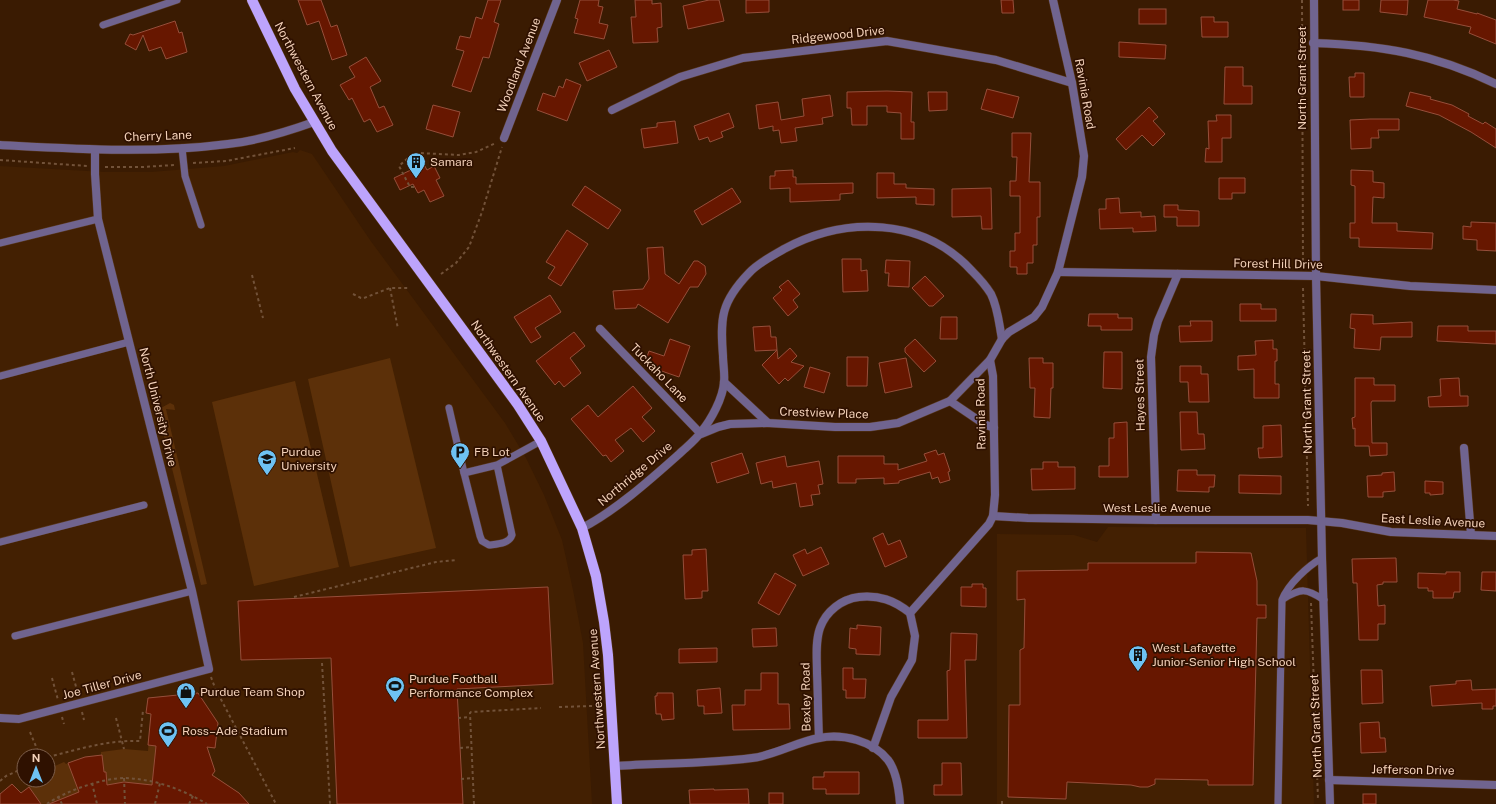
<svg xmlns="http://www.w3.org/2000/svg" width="1496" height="804" font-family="'Public Sans',sans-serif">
<rect width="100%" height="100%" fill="#3a1b02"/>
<g fill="#432002" fill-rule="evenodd">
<path d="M 300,150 L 312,154 L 370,240 L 505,423 L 526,458 L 544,495 L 562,540 L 573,590 L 583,643 L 592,804 L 0,804 L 0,166 L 105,172 L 151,172 L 224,166 L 293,152 L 297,153 ZM 24,756 L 48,756 L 48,780 L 24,780 Z"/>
<polygon points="1108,527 1306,528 1314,804 997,804 997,534 1074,535 1097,542"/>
</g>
<g fill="#5c3009">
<polygon points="390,358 436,548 350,567 308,379"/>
<polygon points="295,381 339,567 254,586 212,402"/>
<polygon points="170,403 174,405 175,410 166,409 207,584 201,585 159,416 161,408"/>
<polygon points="198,693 218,723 215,748 188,747 212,761 215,771 213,775 239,793 249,804 0,804 0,794 12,784 21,793 29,788 27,783 31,780 48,780 48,769 64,762 66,764 85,757 101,755 101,752 124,749 148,751 151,714 146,713 148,698"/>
</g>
<g fill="#671700" stroke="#964e3a">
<polygon points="298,0 321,0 331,27 337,25 347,55 332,60 319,21 307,25"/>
<polygon points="488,0 501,0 494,22 499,24 489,58 483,57 471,92 452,86 464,51 456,49 460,36 470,38 476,17 482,19"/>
<polygon points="580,0 599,0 598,6 603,7 599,23 608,25 604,39 574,33 578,19 575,18"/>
<polygon points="635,0 652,0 652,4 661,3 662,27 657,28 658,42 633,43 631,17 636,17"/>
<polygon points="709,0 719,0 724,21 688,29 683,6"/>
<polygon points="746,0 769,0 769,12 746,13"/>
<polygon points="1001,0 1013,0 1014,13 1002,13"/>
<rect x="1343" y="0" width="16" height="10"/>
<polygon points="1381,0 1408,0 1407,15 1380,12"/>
<polygon points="1428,0 1453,0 1459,1 1457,9 1477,14 1477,13 1496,20 1496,44 1469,33 1471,27 1424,17"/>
<rect x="1139" y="9" width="27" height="15"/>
<polygon points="1201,17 1214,17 1214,22 1228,22 1228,37 1202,37"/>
<polygon points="175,21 179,33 182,32 187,52 166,59 161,47 149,51 143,35 136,50 125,44 130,34 133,35"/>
<polygon points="1119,42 1166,45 1165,59 1119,57"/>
<polygon points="609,50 617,67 587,81 579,63"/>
<polygon points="366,57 381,81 370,87 379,108 384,106 393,125 377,132 370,119 364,122 352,98 349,100 340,85 355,77 349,67"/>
<polygon points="1225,67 1243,67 1243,86 1252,86 1252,104 1224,104"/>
<polygon points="1355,73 1364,73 1364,97 1350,97 1349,77 1355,77"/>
<polygon points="566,79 581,85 567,121 537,110 543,93 555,97 559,86 563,88"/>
<polygon points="987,89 1019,97 1013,118 981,109"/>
<polygon points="887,91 912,92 911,122 914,122 914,139 901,139 901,113 887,112 887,106 867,106 867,125 852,125 851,108 847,108 847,92"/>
<polygon points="928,92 947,92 947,110 929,111"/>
<polygon points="1410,92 1431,97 1430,99 1452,105 1469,114 1468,116 1483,124 1485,122 1496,129 1496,148 1471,132 1439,115 1406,106"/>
<polygon points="830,95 833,116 822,118 823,124 795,128 797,141 781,143 779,130 773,131 773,126 759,129 756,105 778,102 781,120 804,116 802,99"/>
<polygon points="433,105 460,112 453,137 426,129"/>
<polygon points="1149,107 1158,117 1153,121 1165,134 1153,146 1142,135 1126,150 1116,139"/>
<polygon points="729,113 734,127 721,132 723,137 710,142 708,137 699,140 694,126"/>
<polygon points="1216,115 1231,115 1231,138 1222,138 1222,162 1205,162 1206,148 1209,149 1208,121 1217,121"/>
<polygon points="1370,119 1399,119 1399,130 1378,130 1379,138 1371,138 1371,148 1351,149 1350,120"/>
<polygon points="675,121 678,143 644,148 641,129 657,127 657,123"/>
<polygon points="1012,133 1031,133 1029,182 1040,182 1040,217 1037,217 1037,245 1033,245 1033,263 1027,263 1027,274 1017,274 1017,267 1010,267 1010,251 1015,251 1015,233 1020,233 1020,196 1010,196 1010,181 1016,181 1017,157 1012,157"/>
<polygon points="420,157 427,170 434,166 440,178 436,180 444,196 430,202 424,190 418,193 413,184 400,190 394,178 413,169 409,162"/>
<polygon points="793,170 793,177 796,177 796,184 853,183 853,193 840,194 840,200 790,202 790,188 770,189 770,176 775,176 775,171"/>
<polygon points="1351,170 1373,171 1373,182 1384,183 1384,198 1373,197 1372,223 1397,223 1397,231 1433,233 1432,249 1359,247 1359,238 1350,238 1350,223 1355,223 1355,186 1351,185"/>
<polygon points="877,173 894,173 894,184 906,184 906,188 934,189 934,205 916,204 916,197 877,198"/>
<polygon points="1219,178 1245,178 1245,193 1232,193 1232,199 1219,199"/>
<polygon points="585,186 621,210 608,229 572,205"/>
<polygon points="732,188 741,202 702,225 694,211"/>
<polygon points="991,188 992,229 982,229 981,216 952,217 952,189"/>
<polygon points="1119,198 1120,213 1141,212 1141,217 1155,216 1156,231 1133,232 1133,228 1100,229 1099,209 1106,209 1106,199"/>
<polygon points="1164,205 1178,205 1178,210 1199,211 1199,226 1177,226 1177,217 1164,217"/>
<polygon points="1471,222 1496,223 1496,251 1477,250 1477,240 1463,239 1463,226 1471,227"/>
<polygon points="567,230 588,244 561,286 548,278 555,267 546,262"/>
<polygon points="663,247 665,274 679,284 694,261 698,261 705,266 706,274 698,287 690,287 668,323 638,304 636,308 615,309 613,291 643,289 649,279 647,248"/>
<polygon points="842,259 861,259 861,271 867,270 868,291 843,292"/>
<polygon points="886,260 910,261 909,287 888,286 889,273 885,273"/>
<polygon points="925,276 944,296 933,306 929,306 912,288"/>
<polygon points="788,280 800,294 793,300 798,307 788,316 773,298 782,290 779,287"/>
<polygon points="550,295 561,312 535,328 541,337 531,343 514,317"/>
<polygon points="1240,304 1261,304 1261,309 1276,309 1276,321 1240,321"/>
<polygon points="1089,314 1118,314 1118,318 1132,318 1132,330 1101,330 1101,326 1088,326"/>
<polygon points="1351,314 1373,315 1373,324 1412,322 1412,337 1381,337 1380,350 1354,348 1355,329 1350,328"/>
<polygon points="941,317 957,317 957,339 940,339"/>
<polygon points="1190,321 1212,321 1212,341 1180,342 1179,326 1191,326"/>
<polygon points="770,326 771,337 776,337 777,350 755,351 753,327"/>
<polygon points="1438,326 1468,326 1468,331 1496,331 1496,344 1437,341"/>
<polygon points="574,332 585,346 570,358 581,373 564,387 559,381 555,385 536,361"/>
<polygon points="670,339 690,346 679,377 644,365 649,351 664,356"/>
<polygon points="915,339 936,361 924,372 905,352 905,348"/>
<polygon points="1273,340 1273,349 1277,349 1277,361 1275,361 1275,384 1279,384 1279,398 1254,398 1254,369 1238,370 1238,356 1256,355 1255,341"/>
<polygon points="790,348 797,356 791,362 804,366 788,381 785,378 779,384 762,365 777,350 778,359"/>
<polygon points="1104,352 1122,352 1122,389 1103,388"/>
<polygon points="847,357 868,357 867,386 847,386"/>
<polygon points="906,358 912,387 885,393 879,363"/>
<polygon points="1029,358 1043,358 1043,363 1053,363 1053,388 1051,388 1050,418 1034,417 1035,388 1030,388"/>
<polygon points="1180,366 1201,366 1201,374 1208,374 1209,402 1189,402 1188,382 1180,382"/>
<polygon points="810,367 830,373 824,393 804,387"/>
<polygon points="1355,378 1374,378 1374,385 1395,385 1395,401 1372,401 1371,403 1372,443 1387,443 1387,455 1370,456 1369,446 1355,446 1355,428 1353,429 1352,418 1355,417"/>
<polygon points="1459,378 1460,396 1468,396 1468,406 1429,407 1428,397 1441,396 1440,379"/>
<polygon points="633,386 652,408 642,417 655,431 643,442 631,428 615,440 624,451 611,462 606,455 603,456 571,419 588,405 598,417"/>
<polygon points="1180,412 1197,412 1198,434 1204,434 1205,449 1181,450"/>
<polygon points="1127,422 1128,477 1099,477 1099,466 1109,466 1109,438 1114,438 1114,423"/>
<polygon points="1281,425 1282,457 1259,458 1258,448 1263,448 1263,426"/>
<polygon points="936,450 938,455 944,453 950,471 948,472 950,480 940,483 938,477 932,479 930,472 899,481 899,483 884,484 884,478 856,479 856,483 838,483 838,456 884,456 884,464 898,464 898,470 927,461 924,454"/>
<polygon points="742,453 749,473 717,483 711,463"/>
<polygon points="785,456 787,467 819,461 823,484 818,485 820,494 811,495 813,505 800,507 796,483 773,488 772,481 761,484 756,463"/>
<polygon points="1043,462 1058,462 1058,467 1075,467 1075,489 1032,490 1031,469 1043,469"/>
<polygon points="1178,470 1197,470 1197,475 1215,475 1214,487 1209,487 1209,492 1177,491"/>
<polygon points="1394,472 1395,491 1383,492 1383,497 1368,497 1367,476 1382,475 1382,473"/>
<polygon points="1239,475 1281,476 1281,494 1239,493"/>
<polygon points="1425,481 1443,482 1443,494 1430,495 1430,493 1425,493"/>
<polygon points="883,533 888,545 900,540 907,557 885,567 873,538"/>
<polygon points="821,547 829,564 803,576 793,555 805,549 807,554"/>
<polygon points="706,549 708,591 702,591 702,598 685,599 683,555 692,555 692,550"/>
<polygon points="1196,552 1251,553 1257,581 1257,605 1266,605 1266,618 1257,618 1253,785 1208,785 1208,780 1155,779 1155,784 1148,787 1140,787 1131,785 1067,782 1066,799 1008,797 1009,705 1020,705 1020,650 1024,648 1025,599 1017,600 1017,571 1088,570 1088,563 1196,563"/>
<polygon points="1396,558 1397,582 1383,582 1383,584 1377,585 1378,606 1385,605 1385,624 1378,624 1378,640 1359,640 1357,583 1353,583 1352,559"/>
<polygon points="1446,572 1460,572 1460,592 1454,592 1453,598 1433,598 1433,591 1428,591 1428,588 1418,588 1418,573 1446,574"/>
<polygon points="1482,572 1496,572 1496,591 1481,590"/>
<polygon points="775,573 796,585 779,615 758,603"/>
<polygon points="972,584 983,584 983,588 986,588 986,607 961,606 961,587 972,587"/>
<polygon points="548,587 553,684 457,689 463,804 337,804 331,658 241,660 238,601"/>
<polygon points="857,625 881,627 880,655 856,654 856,649 849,648 850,628 857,629"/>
<polygon points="776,628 777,646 753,647 752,629"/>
<polygon points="951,633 977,634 976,660 965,660 967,738 918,738 918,720 948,720 947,671 950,670"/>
<polygon points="717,648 717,662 679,663 679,649"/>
<polygon points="843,668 853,668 853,679 866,679 865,698 846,698 846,690 843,690"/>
<polygon points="1361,670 1382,670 1383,703 1362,704"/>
<polygon points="761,673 778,673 778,704 789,704 790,729 733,730 732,705 745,705 745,690 761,690"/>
<polygon points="1471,680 1472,690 1496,689 1496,706 1493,706 1493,709 1482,709 1482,703 1432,706 1430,686 1456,684 1456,681"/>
<polygon points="720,688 722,713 704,714 704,706 698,706 697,690"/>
<polygon points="198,693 218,723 215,748 207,747 215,771 212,775 239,793 249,804 49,804 79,792 68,763 85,757 102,755 104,772 106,772 107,785 124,782 152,785 156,746 148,745 151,714 146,713 148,698"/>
<polygon points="657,693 673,693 674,719 662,720 661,714 656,714 655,696 657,696"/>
<polygon points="1379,722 1380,738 1385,738 1386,752 1361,753 1360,723"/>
<polygon points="942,763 961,763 962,795 934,795 934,785 942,785"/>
<polygon points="824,772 859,772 859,794 826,794 826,789 813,789 813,777 824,777"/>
<polygon points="12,784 21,793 29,787 41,804 0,804 0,794"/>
<polygon points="714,789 714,790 748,789 749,804 690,804 689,790"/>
<rect x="769" y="793" width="14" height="11"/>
<rect x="1363" y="794" width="13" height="10"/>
</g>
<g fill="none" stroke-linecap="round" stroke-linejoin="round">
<defs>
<g id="service">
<polyline points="103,25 177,0"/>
<polyline points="182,148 185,176 201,225"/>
<polyline points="0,243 98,219"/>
<polyline points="0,376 129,342"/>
<polyline points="449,408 464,473"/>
<path d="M 497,465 L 512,535 C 509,544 497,544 489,545 L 482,541 L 480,536 L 464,473 L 497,465 L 541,441"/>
<polyline points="0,542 144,505"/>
<path d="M 1283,599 C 1301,588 1306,588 1324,600"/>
<polyline points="15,636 192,591"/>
<path d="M 1278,804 L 1282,600 C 1288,584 1308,566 1322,558"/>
</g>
<g id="minor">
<path d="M 1313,43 C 1381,45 1435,54 1496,84"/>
<polyline points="612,110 680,77 743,58 887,41 996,60 1072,83"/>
<polyline points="504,138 557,0"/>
<polyline points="1058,272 1316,276 1410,286 1496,290"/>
<polyline points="600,329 701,434 718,427 730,424 768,423"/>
<polyline points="724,382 768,423 835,427 870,427 898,423 950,401 990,360"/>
<polyline points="950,401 984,424 994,428"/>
<polyline points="1464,448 1471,535"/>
<polyline points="993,516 1028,518 1156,520 1308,520 1342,523 1391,532 1496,536"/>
<polyline points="1156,520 1151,357 1154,335 1158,321 1178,274"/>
<path d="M 582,528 C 615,511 650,480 678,455 C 685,448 695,441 701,432 C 711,420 723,398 724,382 C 725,374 723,364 723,356 C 720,318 721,302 749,273 C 758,263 772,256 784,249 C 845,216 923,217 972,271 C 979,278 986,286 991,294 C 998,308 999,324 1002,339"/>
<polyline points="0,718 19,719 209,669 192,591 98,219 95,174 95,150"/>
<path d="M 819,738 C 818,716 818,695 817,673 C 817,659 815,642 820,628 C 826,611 842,599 859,597 C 879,595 894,600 910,613"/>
<polyline points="873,748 891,697 912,660 915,636 910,613 989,524 993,516 995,495 993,376 990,360 1002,339 1009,332 1034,317 1042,307 1058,272 1082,177 1084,156 1072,83 1053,0"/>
<path d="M 615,766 C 661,763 707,764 752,758 C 776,755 796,742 819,738 C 843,733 873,741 888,760 C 897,772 899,790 900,804"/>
<polyline points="1329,780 1496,785"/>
</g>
<g id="tertiary">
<polyline points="1314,0 1316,276 1322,558 1330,804"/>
<path d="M 0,145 C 76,149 152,154 228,144 C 257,141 286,132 314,122"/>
</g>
<polyline id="primary" points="252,0 295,89 332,151 518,405 541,441 582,528 596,576 604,622 608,655 617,804"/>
</defs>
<use href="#service" stroke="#58381f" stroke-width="8"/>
<use href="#minor" stroke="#58381f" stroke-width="9"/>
<use href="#tertiary" stroke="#58381f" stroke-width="9"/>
<use href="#primary" stroke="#58381f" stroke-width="11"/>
<g stroke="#725239" stroke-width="2" stroke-dasharray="3 3" stroke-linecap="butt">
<polyline points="1302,0 1303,267"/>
<polyline points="0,160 87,166"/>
<polyline points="193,163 226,161 295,148"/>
<polyline points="105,167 142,167 175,165"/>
<polyline points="414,187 410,187 399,166 410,156 419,153 459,155 476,152 496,143"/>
<polyline points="441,274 456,263 469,247 482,212 502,147"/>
<polyline points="252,275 263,318"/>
<polyline points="390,288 398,329"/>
<polyline points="1303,288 1308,506"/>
<polyline points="353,294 361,298 364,298 390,288 409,288"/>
<polyline points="294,597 436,562 456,560"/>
<polyline points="1311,603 1318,799"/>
<polyline points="322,663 330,804"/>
<polyline points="72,672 78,694"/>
<polyline points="211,677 215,688 276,804"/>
<polyline points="52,678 58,700"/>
<polyline points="559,707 592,706"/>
<polyline points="82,712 84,720"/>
<polyline points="62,717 64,724"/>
<polyline points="116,718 124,749"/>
<polyline points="458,718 470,717"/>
<polyline points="30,732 40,756"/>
<polyline points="460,748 472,747"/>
<path d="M 48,757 C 79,749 108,740 140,741 L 143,710"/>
<polyline points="124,778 125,804"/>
<polyline points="461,779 473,778"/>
<polyline points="0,781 6,776 24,768"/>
<polyline points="92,783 97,804"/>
<polyline points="58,796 62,804"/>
<polyline points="1002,801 1002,804"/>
<path d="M 47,804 C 65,791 103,778 125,778 C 154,779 182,789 207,804"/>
<polyline points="155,804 160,783"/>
<polyline points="189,804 193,796"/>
<polyline points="474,804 470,713 471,712 541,708"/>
</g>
<use href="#service" stroke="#70648f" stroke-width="7"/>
<use href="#minor" stroke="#70648f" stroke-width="8"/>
<use href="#tertiary" stroke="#70648f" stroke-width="8"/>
<use href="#primary" stroke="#bda4fc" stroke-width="10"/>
</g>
<defs>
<symbol id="building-pin" viewBox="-11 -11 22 30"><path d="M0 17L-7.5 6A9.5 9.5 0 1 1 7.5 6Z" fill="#6ec2f3" stroke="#2f1100"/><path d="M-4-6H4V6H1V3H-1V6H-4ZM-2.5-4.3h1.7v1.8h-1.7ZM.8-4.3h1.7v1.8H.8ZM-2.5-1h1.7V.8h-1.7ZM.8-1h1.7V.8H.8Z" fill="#111"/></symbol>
<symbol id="parking-pin" viewBox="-11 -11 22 30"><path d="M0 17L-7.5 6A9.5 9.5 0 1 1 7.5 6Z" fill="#6ec2f3" stroke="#2f1100"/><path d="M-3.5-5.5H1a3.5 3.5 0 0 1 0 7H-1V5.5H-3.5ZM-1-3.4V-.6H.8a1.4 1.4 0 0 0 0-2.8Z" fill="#111"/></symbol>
<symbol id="university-pin" viewBox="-11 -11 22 30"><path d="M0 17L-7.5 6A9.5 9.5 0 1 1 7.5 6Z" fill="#6ec2f3" stroke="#2f1100"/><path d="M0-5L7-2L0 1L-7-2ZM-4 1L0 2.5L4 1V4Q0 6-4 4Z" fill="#111"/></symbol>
<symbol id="stadium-pin" viewBox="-11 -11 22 30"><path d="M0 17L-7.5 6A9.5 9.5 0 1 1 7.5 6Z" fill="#6ec2f3" stroke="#2f1100"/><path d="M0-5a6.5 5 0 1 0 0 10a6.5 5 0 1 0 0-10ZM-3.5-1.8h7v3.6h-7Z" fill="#111"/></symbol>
<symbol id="shop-pin" viewBox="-11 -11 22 30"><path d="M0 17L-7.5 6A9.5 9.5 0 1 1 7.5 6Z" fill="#6ec2f3" stroke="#2f1100"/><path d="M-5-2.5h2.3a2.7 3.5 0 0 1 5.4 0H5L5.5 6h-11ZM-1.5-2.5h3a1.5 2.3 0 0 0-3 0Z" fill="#111"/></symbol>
</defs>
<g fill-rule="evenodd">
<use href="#building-pin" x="405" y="151" width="22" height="30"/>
<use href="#parking-pin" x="449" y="441" width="22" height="30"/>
<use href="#university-pin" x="256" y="448" width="22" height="30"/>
<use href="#building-pin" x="1127" y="644" width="22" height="30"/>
<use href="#stadium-pin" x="384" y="675" width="22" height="30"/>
<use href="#shop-pin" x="175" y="681" width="22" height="30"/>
<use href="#stadium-pin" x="157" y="720" width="22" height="30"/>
</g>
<g text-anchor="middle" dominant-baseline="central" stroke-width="3.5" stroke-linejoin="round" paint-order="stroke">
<g font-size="12" fill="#f3d1b9" stroke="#2f1100">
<text transform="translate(838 35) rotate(-6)">Ridgewood Drive</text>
<text transform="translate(519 65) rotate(-69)">Woodland Avenue</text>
<text transform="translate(306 76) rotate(62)">Northwestern Avenue</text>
<text transform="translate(1302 78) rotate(-90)">North Grant Street</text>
<text transform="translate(1085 94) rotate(80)">Ravinia Road</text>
<text transform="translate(158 136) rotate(-2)">Cherry Lane</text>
<text transform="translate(1278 264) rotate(1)">Forest Hill Drive</text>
<text transform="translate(508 371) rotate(55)">Northwestern Avenue</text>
<text transform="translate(659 373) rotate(46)">Tuckaho Lane</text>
<text transform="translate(1140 395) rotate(-91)">Hayes Street</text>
<text transform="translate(1307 402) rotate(-91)">North Grant Street</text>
<text transform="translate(158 407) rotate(76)">North University Drive</text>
<text transform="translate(824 413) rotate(2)">Crestview Place</text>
<text transform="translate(981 414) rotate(-91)">Ravinia Road</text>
<text transform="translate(635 474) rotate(-40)">Northridge Drive</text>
<text x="1157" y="508">West Leslie Avenue</text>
<text transform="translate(1433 521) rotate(3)">East Leslie Avenue</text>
<text transform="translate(102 685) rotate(-15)">Joe Tiller Drive</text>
<text transform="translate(597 689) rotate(-94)">Northwestern Avenue</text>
<text transform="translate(806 697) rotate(-91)">Bexley Road</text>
<text transform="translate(1316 726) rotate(-92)">North Grant Street</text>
<text transform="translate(1413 770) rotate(1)">Jefferson Drive</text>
</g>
<g font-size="12" fill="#f3d1b9" stroke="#2f1100" text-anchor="start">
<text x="430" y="162">Samara</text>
<text x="281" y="452">Purdue<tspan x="281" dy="14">University</tspan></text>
<text x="474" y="452">FB Lot</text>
<text x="1152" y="648">West Lafayette<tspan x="1152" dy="14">Junior-Senior High School</tspan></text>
<text x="409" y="679">Purdue Football<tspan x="409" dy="14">Performance Complex</tspan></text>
<text x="200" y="692">Purdue Team Shop</text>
<text x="182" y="731">Ross–Ade Stadium</text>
</g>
</g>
<g transform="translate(36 768)"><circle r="19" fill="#2f1100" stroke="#7d5e4a"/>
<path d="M0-3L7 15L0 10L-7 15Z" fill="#6ec2f3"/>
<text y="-6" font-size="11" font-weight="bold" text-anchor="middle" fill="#f3d1b9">N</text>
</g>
</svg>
